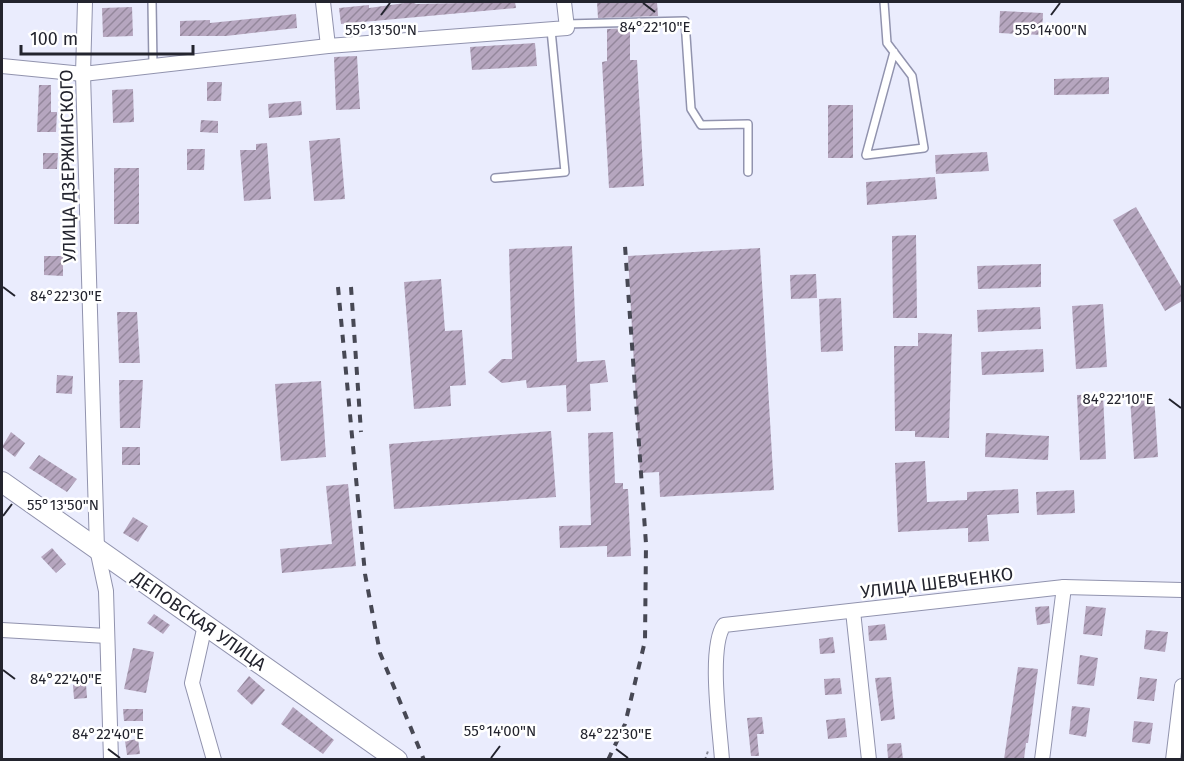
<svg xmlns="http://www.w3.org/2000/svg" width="1184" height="761" font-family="'Fira Sans',sans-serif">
<defs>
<pattern id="building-hatch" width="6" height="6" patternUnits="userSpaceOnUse" patternTransform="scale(1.5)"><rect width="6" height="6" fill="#b6a6bf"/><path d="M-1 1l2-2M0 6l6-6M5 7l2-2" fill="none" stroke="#94879c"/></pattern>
</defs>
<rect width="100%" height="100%" fill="#eaecfd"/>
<g fill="url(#building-hatch)">
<polygon points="412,2 416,4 515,2 516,8 341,24 339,8 369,5 369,8"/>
<polygon points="597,2 657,2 658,16 598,18"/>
<polygon points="132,7 133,36 103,37 102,8"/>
<polygon points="1000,11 1043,13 1042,35 999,33"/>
<polygon points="296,14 297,28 226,36 180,36 180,21 210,20 210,23"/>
<polygon points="630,28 630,60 637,60 644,186 609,188 602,62 607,61 607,29"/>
<polygon points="535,43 537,66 472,70 470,47"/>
<polygon points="357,56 360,109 336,110 334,57"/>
<polygon points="1109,77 1109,94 1054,95 1054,79"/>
<polygon points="207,82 222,82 221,101 207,101"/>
<polygon points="39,85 51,85 51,112 57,112 56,132 37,132"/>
<polygon points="133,89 134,122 113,123 112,90"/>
<polygon points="301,101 302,115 269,118 268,104"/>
<rect x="828" y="105" width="25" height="53"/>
<polygon points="201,120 218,121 218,133 200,132"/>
<polygon points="340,138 345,199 314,201 309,141"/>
<polygon points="267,143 271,199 244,201 240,150 256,150 256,144"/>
<polygon points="187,149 205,149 204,170 187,170"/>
<polygon points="987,152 989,171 936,174 935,155"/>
<polygon points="43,153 58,153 57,169 43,169"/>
<rect x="114" y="168" width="25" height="56"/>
<polygon points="935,177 937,199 867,205 866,182"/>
<polygon points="1136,207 1182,288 1182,301 1165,311 1113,220"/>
<polygon points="916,235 917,318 893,318 892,236"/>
<polygon points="572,246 577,362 605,360 608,382 590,384 591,411 567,412 566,385 527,388 526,380 502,383 488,372 502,359 512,359 509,249"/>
<polygon points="760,248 774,490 660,497 659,472 640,473 628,256"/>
<polygon points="44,256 63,256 63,276 44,275"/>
<polygon points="1041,264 1041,287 978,289 977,266"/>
<polygon points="816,274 817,298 791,299 790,275"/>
<polygon points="441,279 445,331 462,330 466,385 450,386 451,406 414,409 404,282"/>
<polygon points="841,298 843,351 821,352 819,299"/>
<polygon points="1103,304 1107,367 1076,369 1072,306"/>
<polygon points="1040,307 1041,329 978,332 977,310"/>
<polygon points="117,312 137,312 140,363 119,363"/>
<polygon points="918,333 952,334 949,438 915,437 915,431 895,431 894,346 918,346"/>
<polygon points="1043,349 1044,372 982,375 981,352"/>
<polygon points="57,375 73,376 72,394 56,393"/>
<polygon points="119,380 143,380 140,428 120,428"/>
<polygon points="321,381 326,457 281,461 275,384"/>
<polygon points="1103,394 1106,459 1080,460 1077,395"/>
<polygon points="1154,395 1158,457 1134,459 1130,397"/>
<polygon points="551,431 556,497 394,509 389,444"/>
<polygon points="11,432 25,443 15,457 2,447"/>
<polygon points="613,432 615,483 623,483 623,489 628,489 631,556 607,557 607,546 560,548 559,526 591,525 588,433"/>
<polygon points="986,433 1049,436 1048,460 985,457"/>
<rect x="122" y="447" width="18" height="18"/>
<polygon points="39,455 77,479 67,492 29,468"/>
<polygon points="925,461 927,502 967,500 967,492 1018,489 1019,513 987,515 989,541 968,542 968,528 898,532 895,463"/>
<polygon points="348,484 356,566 282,573 280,549 332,544 326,486"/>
<polygon points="1074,490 1075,513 1037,515 1036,492"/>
<polygon points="133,517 148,526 138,542 123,533"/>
<polygon points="52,548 66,564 56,573 41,557"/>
<polygon points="1049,606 1050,623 1037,625 1035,607"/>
<polygon points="1086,606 1106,608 1102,636 1083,634"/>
<polygon points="154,614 170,625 163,634 147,623"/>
<polygon points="885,624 887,640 869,641 868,626"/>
<polygon points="1146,630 1168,632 1165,652 1144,649"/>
<polygon points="833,637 835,653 820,654 819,639"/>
<polygon points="133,648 154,652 146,693 124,689"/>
<polygon points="1080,655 1098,658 1094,686 1077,684"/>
<polygon points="1018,667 1038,669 1028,743 1026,743 1024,759 1004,759"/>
<polygon points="249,676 265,690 252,705 237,691"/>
<polygon points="891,677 895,719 881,721 875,678"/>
<polygon points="1140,677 1157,679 1154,701 1137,699"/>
<polygon points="840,678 842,694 825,695 824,679"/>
<polygon points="86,684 87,698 74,699 73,685"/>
<polygon points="1072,706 1090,708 1086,737 1069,734"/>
<polygon points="293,707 334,740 323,754 281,724"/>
<polygon points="123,709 143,709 143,721 124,721"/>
<polygon points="762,717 764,734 757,734 759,756 751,756 747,718"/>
<polygon points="845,718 847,737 828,739 826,720"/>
<polygon points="1134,721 1153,723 1150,744 1132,742"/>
<polygon points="138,739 140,754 127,755 125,741"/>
<polygon points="901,743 903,759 888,759 887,744"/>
</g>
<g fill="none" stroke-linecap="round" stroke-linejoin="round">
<defs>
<g id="lane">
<polyline points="152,2 153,66"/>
<polyline points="884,2 887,43 912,76 924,148 866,155 894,52"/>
<polyline points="566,24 685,21 691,109 701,125 748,124 748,172"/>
<polyline points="495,178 565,172 551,30"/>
</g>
<g id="street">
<polyline points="85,2 83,74 97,549 106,591 111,760"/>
<polyline points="323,2 328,46"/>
<polyline points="2,66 83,74 328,46 567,28 564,2"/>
<polyline points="853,611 869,760"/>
<polyline points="205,625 192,683 214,760"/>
<polyline points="2,630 107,636"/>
<path d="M 722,760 C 720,729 708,648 724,625 L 1064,587 L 1182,590"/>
<polyline points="1042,760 1064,587"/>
<polyline points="1173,760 1182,686"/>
</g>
<polyline id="secondary" points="2,482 397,760"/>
</defs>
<use href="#lane" stroke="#9193ae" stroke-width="10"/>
<use href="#street" stroke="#9193ae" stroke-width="16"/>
<use href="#secondary" stroke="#9193ae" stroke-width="22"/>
<polyline stroke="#868895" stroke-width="2" stroke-dasharray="3 3" stroke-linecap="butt" points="705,760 708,751"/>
<use href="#lane" stroke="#fff" stroke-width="7"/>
<use href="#street" stroke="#fff" stroke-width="14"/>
<use href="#secondary" stroke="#fff" stroke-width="20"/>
<g stroke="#474854" stroke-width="4" stroke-dasharray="8 8" stroke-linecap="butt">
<polyline points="338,287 365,574 380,653 424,760"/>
<polyline points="351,287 361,432"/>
<polyline points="608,760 625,724 645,641 646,544 625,246"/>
</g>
</g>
<path fill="none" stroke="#23242e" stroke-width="2" d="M 643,3 L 655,12M 381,15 L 390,3M 1051,15 L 1060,3M 3,287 L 15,296M 1169,399 L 1181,408M 3,516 L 12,504M 3,670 L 15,679M 108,749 L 120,758M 616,749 L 628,758M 491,758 L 500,746"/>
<g text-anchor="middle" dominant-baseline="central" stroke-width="5" stroke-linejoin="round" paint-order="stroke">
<g font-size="18" fill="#23242e" stroke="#fff">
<text transform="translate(68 166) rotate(-91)">УЛИЦА ДЗЕРЖИНСКОГО</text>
<text transform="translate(937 583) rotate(-7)">УЛИЦА ШЕВЧЕНКО</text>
<text transform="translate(199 621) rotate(35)">ДЕПОВСКАЯ УЛИЦА</text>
</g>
</g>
<g font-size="15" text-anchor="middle" fill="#23242e" stroke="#fff" stroke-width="5" stroke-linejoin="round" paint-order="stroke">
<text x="655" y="32">84°22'10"E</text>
<text x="381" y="35">55°13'50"N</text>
<text x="1051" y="35">55°14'00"N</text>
<text x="66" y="301">84°22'30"E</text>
<text x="1118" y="404">84°22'10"E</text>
<text x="63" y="510">55°13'50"N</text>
<text x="66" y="684">84°22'40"E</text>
<text x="500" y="736">55°14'00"N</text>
<text x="108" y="739">84°22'40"E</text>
<text x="616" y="739">84°22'30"E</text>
</g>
<rect width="1184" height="761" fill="none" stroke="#23242e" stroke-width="6"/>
<path d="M21 45v9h172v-9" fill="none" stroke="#23242e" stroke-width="3"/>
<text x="30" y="45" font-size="18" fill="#23242e" stroke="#ffffff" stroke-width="4.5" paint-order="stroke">100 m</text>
</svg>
